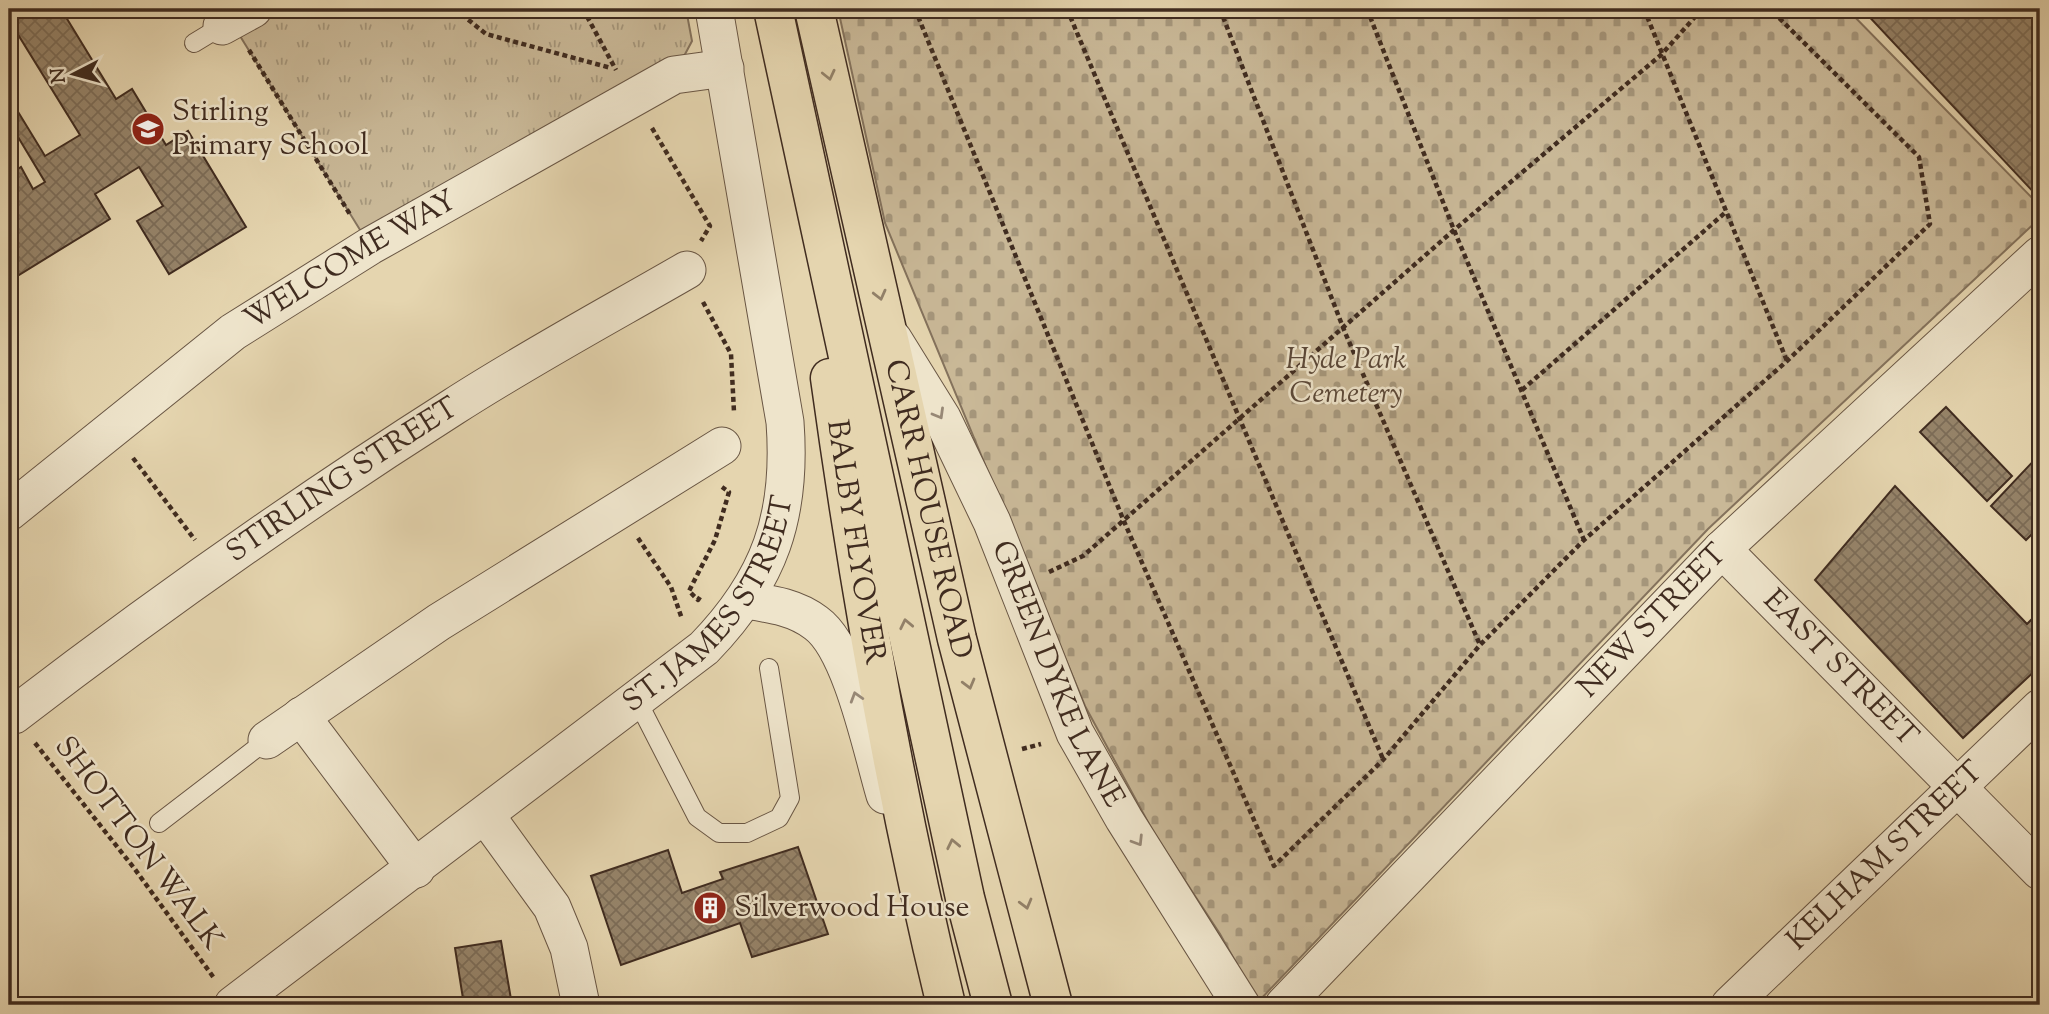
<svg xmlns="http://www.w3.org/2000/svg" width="2049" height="1014" font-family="'Sorts Mill Goudy',serif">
<defs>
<pattern id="grass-tufts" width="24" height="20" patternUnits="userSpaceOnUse" patternTransform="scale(1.75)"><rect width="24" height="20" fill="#c9b897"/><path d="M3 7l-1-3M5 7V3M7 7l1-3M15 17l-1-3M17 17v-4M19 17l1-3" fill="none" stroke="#a5967b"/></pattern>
<pattern id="cemetery-stones" width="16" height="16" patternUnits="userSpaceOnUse" patternTransform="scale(1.75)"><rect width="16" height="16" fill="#c9b897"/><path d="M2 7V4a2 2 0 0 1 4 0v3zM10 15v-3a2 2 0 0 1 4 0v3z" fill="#a5967b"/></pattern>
<pattern id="building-cross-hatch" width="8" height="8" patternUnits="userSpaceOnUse" patternTransform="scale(1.75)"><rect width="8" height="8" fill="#96846a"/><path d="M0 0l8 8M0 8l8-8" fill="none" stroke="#7c6c57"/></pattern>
</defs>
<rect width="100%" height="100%" fill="#e5d5af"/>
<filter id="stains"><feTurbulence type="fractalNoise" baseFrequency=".00286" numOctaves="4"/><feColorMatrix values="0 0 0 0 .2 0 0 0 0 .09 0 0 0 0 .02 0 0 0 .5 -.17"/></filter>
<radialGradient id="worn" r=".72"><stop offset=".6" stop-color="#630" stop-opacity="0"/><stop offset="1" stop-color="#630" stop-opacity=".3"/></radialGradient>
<polygon fill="url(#grass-tufts)" stroke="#84725c" stroke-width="2" points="253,9 686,9 692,41 674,75 370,246 232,23"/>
<polygon fill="url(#cemetery-stones)" stroke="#84725c" stroke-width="2" points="838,9 1847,9 2040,206 2040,218 1708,529 1258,1002 1220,934 1155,835 1085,706 885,223"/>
<g fill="url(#building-cross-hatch)" stroke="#402c20" stroke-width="2">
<polygon points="9,9 61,9 116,99 132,89 166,145 188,131 246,227 169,274 137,221 163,206 139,167 95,194 110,219 14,278 9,268 9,175 21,167 33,189 45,182 9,122 9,97 45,156 80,135 17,33 9,38"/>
<polygon points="1862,9 2040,9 2040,199"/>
<polygon points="1946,407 2012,476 1987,501 1920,432"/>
<polygon points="2040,454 2040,538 2034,532 2026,540 1991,506"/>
<polygon points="1895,486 2027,624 2040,611 2040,666 1963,738 1815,580"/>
<polygon points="798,847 828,934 752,957 740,923 621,965 591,876 668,850 682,893 723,879 720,872"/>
<polygon points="501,941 512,1005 464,1005 455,948"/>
</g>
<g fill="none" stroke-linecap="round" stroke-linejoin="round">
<defs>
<g id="lane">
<polyline points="194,43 222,26"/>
<polyline points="637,700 697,817 719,833 747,833 779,818 790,798 769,668"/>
<polyline points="159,823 267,740"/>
</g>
<g id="street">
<polyline points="222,26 253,9"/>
<path id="s1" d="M 893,339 L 942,418 L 992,522 L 1075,733 L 1124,819 L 1241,1005"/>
<path id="s2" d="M 9,512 L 233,332 L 370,246 L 674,75 L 725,68"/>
<path id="s3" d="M 1722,549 L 2040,871"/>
<path d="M 745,600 C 771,604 795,607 816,623 C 852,649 872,752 885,795"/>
<path id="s4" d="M 14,715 C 156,606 302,503 453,407 C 529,358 609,315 687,270"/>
<polyline points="301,716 416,869"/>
<polyline points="267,740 439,622 722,446"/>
<polyline points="486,816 552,907 569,948 581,1005"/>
<path id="s5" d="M 233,1005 L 704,648 C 770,580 792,516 785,422 L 714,9"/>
<path id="s6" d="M 1284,1005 L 1722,549 L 2040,255"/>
<path id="s7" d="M 1730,1005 L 2040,708"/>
</g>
<g id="highway">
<polyline points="773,9 965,898 993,1005"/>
<path id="s8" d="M 814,9 L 957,639 L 1053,1005"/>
<path id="s9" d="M 830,378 C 859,588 896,799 946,1005"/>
</g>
</defs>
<use href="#lane" stroke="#695644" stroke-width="20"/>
<use href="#street" stroke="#695644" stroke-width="39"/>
<use href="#highway" stroke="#402c20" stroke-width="41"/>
<g stroke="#402c20" stroke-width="4.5" stroke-dasharray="5 3.5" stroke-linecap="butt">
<polyline points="455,9 486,34 611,68"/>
<polyline points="583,9 616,70"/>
<polyline points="915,9 1123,519 1274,866 1383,760 1480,645 1584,540 1787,361 1930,224 1919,157 1770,9"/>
<polyline points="1067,9 1383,759"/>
<polyline points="1220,9 1344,330 1480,645"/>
<polyline points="1367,9 1454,230 1584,540"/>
<polyline points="1644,9 1787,361"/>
<polyline points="249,50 351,216"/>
<polyline points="652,128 710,226 701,241"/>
<polyline points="703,302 731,354 734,412"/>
<polyline points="1522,390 1727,211"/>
<polyline points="133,458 195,540"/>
<polyline points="638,538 671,587 682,619"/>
<polyline points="1049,572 1083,556 1454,230 1662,54 1702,9"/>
<polyline points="700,597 698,600 689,591 715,540 729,492 722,487"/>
<polyline points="35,743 134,868 214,978"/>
<polyline points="1022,749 1041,744"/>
</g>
<use href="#lane" stroke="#eee4cb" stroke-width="18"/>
<use href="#street" stroke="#eee4cb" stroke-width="37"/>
<use href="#highway" stroke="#e5d5af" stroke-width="38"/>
</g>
<defs><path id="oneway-chevron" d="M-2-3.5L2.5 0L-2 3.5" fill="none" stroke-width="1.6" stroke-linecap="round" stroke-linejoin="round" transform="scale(1.75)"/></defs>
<g stroke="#928068">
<use href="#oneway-chevron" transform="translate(829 75) rotate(77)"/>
<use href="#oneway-chevron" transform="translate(880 295) rotate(76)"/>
<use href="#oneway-chevron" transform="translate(906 624) rotate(-102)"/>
<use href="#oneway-chevron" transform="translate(969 684) rotate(75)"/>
<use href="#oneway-chevron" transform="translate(953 844) rotate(-102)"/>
<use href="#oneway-chevron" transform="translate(1026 904) rotate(75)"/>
</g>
<g stroke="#978876">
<use href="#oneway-chevron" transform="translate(939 414) rotate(60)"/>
<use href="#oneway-chevron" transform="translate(856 697) rotate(-107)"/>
<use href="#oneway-chevron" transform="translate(1138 841) rotate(58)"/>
</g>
<defs>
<symbol id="school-disc" viewBox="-11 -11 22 22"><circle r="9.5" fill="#8f2418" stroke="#eee4cb"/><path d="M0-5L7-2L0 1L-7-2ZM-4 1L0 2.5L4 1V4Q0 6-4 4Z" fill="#fff"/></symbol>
<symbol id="building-disc" viewBox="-11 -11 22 22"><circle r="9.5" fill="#8f2418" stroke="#eee4cb"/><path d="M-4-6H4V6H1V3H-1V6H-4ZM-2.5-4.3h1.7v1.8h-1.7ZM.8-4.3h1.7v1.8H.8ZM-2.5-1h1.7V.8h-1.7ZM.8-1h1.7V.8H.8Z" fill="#fff"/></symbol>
</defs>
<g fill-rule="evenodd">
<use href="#school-disc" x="129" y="110" width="38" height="38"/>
<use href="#building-disc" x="691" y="889" width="38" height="38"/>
</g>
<g text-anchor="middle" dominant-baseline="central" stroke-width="5" stroke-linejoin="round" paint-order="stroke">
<g font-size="30" fill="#402c20" stroke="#eee4cb" text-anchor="start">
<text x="172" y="112">Stirling<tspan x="172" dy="34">Primary School</tspan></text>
<text x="734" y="908">Silverwood House</text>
</g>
<g font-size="30" fill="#402c20" stroke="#eee4cb">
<text stroke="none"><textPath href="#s2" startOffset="425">WELCOME WAY</textPath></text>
<text stroke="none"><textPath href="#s4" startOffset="404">STIRLING STREET</textPath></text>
<text stroke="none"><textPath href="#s8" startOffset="513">CARR HOUSE ROAD</textPath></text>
<text stroke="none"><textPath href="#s9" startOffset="166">BALBY FLYOVER</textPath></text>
<text stroke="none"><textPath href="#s5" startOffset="630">ST. JAMES STREET</textPath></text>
<text stroke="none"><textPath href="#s6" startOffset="532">NEW STREET</textPath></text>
<text stroke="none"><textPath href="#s3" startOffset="168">EAST STREET</textPath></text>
<text stroke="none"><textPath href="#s1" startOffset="374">GREEN DYKE LANE</textPath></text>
<text transform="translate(138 844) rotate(53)">SHOTTON WALK</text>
<text stroke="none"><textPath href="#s7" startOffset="215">KELHAM STREET</textPath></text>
</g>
<g font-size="30" font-style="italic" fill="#5b4838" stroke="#eee4cb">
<text x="1346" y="360">Hyde Park<tspan x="1346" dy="34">Cemetery</tspan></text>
</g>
</g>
<rect width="2049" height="1014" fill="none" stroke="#e5d5af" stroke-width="35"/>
<rect x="10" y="10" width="2028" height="993" fill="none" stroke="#402c20" stroke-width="3.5"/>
<rect x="18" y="18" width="2014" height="979" fill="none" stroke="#402c20" stroke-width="2"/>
<g transform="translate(74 74) rotate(264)" stroke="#eee4cb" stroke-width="5" paint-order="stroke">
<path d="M0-5L12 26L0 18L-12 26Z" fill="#402c20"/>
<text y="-10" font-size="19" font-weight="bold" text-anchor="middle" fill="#402c20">N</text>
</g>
<rect width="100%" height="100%" filter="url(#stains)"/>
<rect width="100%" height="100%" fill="url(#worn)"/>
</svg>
